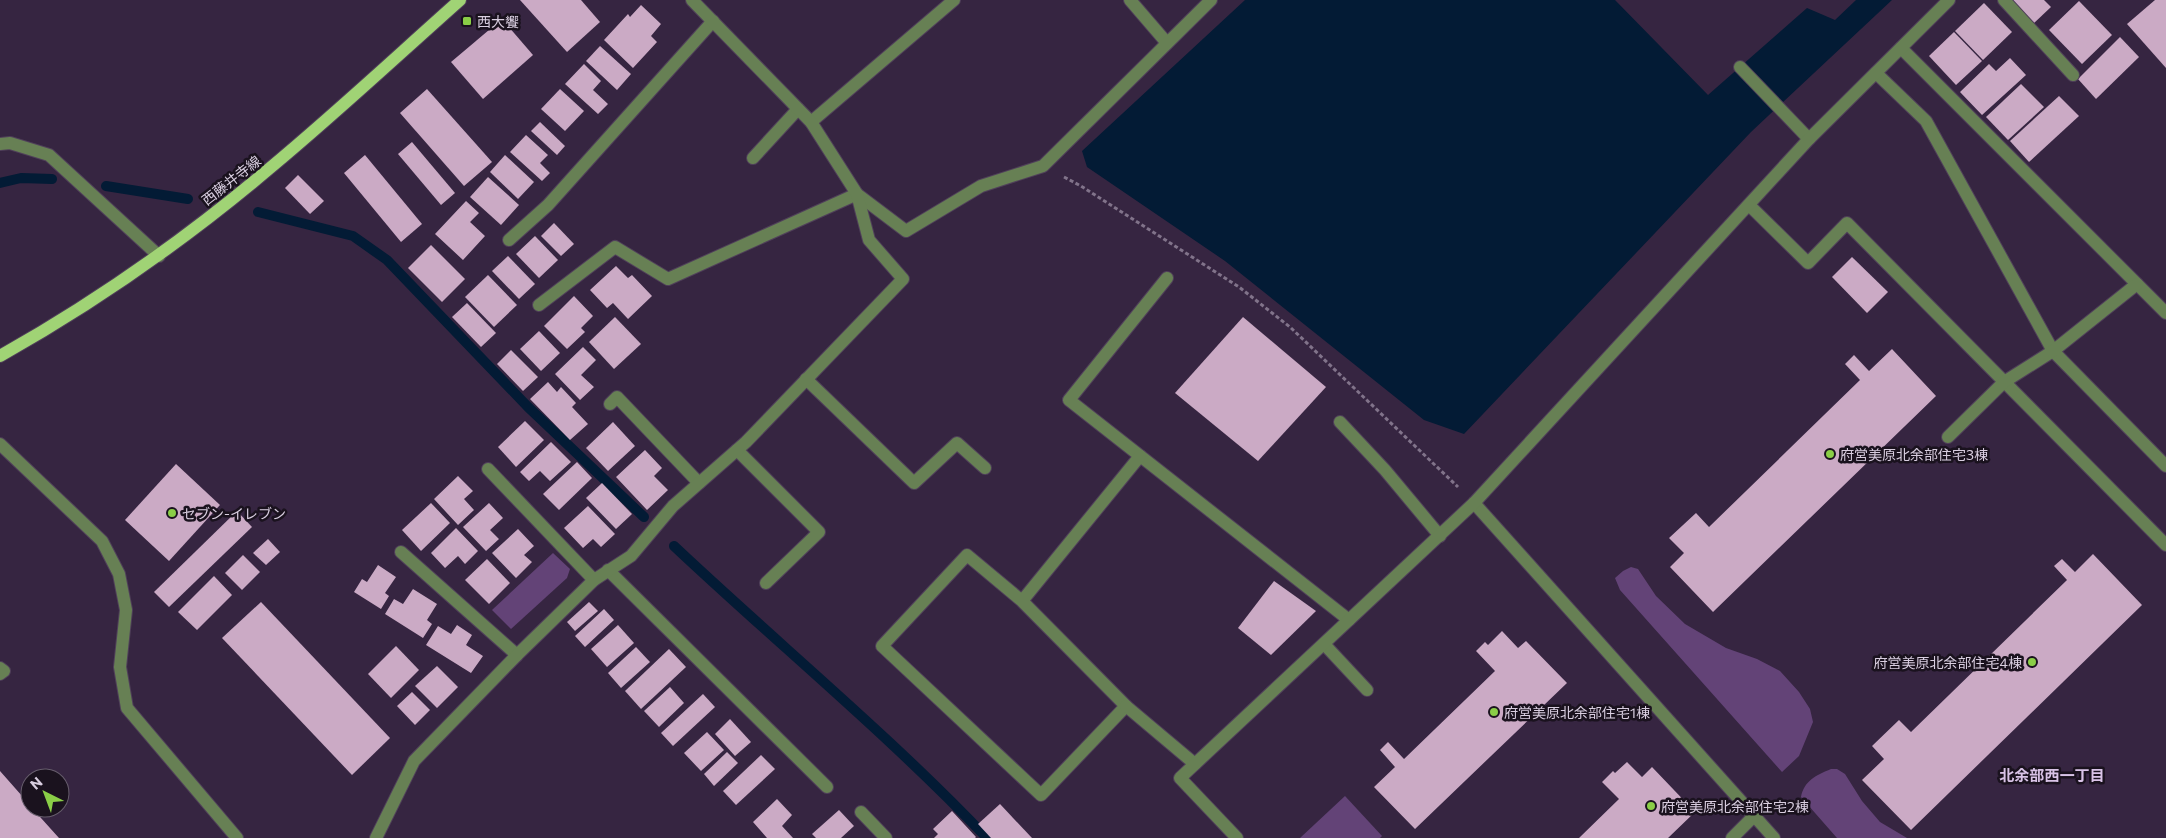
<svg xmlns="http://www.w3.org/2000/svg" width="2166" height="838" font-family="Commissioner,'Noto Sans JP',sans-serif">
<rect width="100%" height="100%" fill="#362541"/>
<g fill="#634377">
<polygon points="553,553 570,569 567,578 511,629 492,610"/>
<polygon points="1631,567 1638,569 1656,596 1685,624 1726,648 1757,659 1780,671 1799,692 1810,709 1813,722 1799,756 1782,772 1620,590 1615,578 1623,571"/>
<path d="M 1831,769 L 1837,769 L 1845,774 L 1862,801 L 1880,822 L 1907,838 L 1837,838 L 1801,797 C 1804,781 1816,775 1831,769 Z"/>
<polygon points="1345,796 1382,836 1380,838 1300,838"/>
</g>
<polygon fill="#031b35" points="1245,0 1615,0 1708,95 1807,8 1835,20 1856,0 1892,0 1751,132 1464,434 1424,420 1225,261 1087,167 1082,151"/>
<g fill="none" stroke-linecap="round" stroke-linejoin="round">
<g stroke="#031b35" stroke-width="10">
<polyline points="0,183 21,178 52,179"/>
<polyline points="106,186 188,199"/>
<polyline points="258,212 353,236 387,260 528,407 644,517"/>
<path d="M 674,546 C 778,644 889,735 987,838"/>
</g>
</g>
<g fill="#cbaac5">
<polygon points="520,0 581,0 600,22 567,52"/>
<polygon points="2012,0 2044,0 2051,7 2033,24"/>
<polygon points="2155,0 2166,0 2166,68 2127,24"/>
<polygon points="2079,1 2112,35 2082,64 2049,30"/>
<polygon points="1984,3 2012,32 1983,60 1955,31"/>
<polygon points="641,5 661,24 651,36 657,42 633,68 604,40 628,14 630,17"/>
<polygon points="502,19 533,55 483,99 451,62"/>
<polygon points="1954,32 1982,61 1956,85 1929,56"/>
<polygon points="2120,37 2139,57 2096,99 2078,79"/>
<polygon points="600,46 631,74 617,90 586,61"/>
<polygon points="2010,58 2026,75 1982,115 1960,92 1989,64 1996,71"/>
<polygon points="584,64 601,81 593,90 608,104 598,114 565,84"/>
<polygon points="2021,84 2044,107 2008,140 1986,117"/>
<polygon points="427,89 492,162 464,186 400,113"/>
<polygon points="560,89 584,111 565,131 541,109"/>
<polygon points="2059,96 2079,116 2029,162 2010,141"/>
<polygon points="540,122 565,146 557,155 531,131"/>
<polygon points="526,135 548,155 540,163 550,173 542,181 510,152"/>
<polygon points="412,142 455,193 441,205 398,154"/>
<polygon points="365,155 422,224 401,242 344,173"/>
<polygon points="505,155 534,182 518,199 490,172"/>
<polygon points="298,175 324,201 310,214 285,188"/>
<polygon points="488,177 519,205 501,225 470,197"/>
<polygon points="466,201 479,213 470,222 485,236 463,260 435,234"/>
<polygon points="554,223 574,244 561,256 541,236"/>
<polygon points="535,236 558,260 539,278 516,254"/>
<polygon points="431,245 465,279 442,302 408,268"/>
<polygon points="508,256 535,284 519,299 492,271"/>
<polygon points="1852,257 1888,292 1867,313 1832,277"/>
<polygon points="616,266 628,278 632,275 652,296 628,319 613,303 607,308 590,290"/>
<polygon points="488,275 517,305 494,327 465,297"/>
<polygon points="574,296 593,316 581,328 585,332 567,349 544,326"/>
<polygon points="467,303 496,333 481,347 452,317"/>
<polygon points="615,317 641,344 614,369 589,342"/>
<polygon points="1243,317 1326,387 1258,461 1175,393"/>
<polygon points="539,331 560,353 541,371 520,349"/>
<polygon points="583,347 596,360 581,375 594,387 580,400 555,374"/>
<polygon points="1892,349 1936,396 1713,612 1670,567 1684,553 1669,538 1696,513 1709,527 1860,380 1845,364 1854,355 1869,371"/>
<polygon points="511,350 538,377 523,391 497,364"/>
<polygon points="548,382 557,392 561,387 576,403 572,407 588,424 570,440 530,399"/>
<polygon points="525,421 544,440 516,467 498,447"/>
<polygon points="613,422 635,446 608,471 586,448"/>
<polygon points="551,442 571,462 550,481 540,471 529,481 520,472"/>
<polygon points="645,450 662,468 654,476 668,490 647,510 616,477"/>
<polygon points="577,462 592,478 559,510 543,494"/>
<polygon points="176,464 220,505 169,561 125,520"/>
<polygon points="458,476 473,491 464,499 474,510 458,525 434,499"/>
<polygon points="602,483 632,514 616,529 586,498"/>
<polygon points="431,503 450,523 421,551 402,530"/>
<polygon points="489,503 503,518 490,530 499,539 486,551 463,527"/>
<polygon points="588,506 615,534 601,547 593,539 583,548 564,528"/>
<polygon points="237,511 252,527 169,607 154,592"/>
<polygon points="456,528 478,551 465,564 458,556 445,568 431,553"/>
<polygon points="518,529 534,546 524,555 532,562 516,578 492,553"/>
<polygon points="268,539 280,552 266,565 253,553"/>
<polygon points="2093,554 2142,605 1911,830 1862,780 1884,759 1872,746 1899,720 1911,732 2067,580 2054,566 2062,559 2075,572"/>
<polygon points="243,555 260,572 242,590 225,573"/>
<polygon points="487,559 510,583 489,604 465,580"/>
<polygon points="378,565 396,577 385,593 389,596 381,609 354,592 362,579 367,582"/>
<polygon points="214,576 232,595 197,630 178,612"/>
<polygon points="1274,581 1316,611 1271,655 1238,628"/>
<polygon points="413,589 437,604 427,620 432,624 423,638 385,614 394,599 403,604"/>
<polygon points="261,602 390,738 352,775 222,638"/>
<polygon points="589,602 598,611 575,631 567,622"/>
<polygon points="604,609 614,620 585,647 575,636"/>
<polygon points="457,625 472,635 466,645 483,656 471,673 426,645 438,626 451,634"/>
<polygon points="618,625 634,643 607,667 591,649"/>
<polygon points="1502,631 1518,648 1526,641 1567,683 1415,829 1374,787 1395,767 1380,750 1388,742 1404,759 1495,671 1476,651 1485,642 1488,645"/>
<polygon points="396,646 419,670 391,698 368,674"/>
<polygon points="636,647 650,662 621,688 608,673"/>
<polygon points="669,649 686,667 641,709 625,691"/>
<polygon points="437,666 458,687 437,708 415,686"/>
<polygon points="670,687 684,703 659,727 644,711"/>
<polygon points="412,692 430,710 415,725 397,706"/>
<polygon points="703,694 715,707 673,746 661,733"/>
<polygon points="730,719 751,742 735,756 715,734"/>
<polygon points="707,732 724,750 701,771 684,753"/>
<polygon points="727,752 738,763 714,786 704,774"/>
<polygon points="761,755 775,769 736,805 723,791"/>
<polygon points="1627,762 1642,777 1652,767 1695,812 1668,838 1579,838 1619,799 1602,782 1613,771 1615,773"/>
<polygon points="0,771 30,805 30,808 32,808 59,838 0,838"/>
<polygon points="777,799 792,815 782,826 793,838 767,838 753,822"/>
<polygon points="1000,804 1032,838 991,838 978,824"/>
<polygon points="839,810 854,826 841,838 816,838 812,834"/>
<polygon points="952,811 976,837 975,838 934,838 938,834 933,829"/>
</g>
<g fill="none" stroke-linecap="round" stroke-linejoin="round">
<defs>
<g id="minor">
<polyline points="1130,0 1167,43"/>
<polyline points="2004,0 2073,75"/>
<polyline points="1901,48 2166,313"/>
<polyline points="1740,67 1809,139"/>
<polyline points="1876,73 1926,121 2053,351 2166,466"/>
<polyline points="811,122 954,0"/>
<polyline points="0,144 10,143 49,155 159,256"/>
<polyline points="753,158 798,109"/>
<polyline points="1749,205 1808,263 1847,223 2166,545"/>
<polyline points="509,240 548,205 713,21"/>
<polyline points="1167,278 1069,400 1349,620"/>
<polyline points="539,305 615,247 668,279 857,194 906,231 981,186 1043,166 1211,0"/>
<polyline points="806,379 914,483 957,443 985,468"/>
<polyline points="610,404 617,397 699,483"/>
<polyline points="1340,422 1385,470 1440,536"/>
<polyline points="1948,437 2004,382 2053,351 2137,284"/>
<polyline points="0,444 102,541 119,574 126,610 120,667 127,708 237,838"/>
<polyline points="737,450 819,532 766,583"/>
<polyline points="488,469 594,580"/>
<polyline points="1474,503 1774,838"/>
<polyline points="401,552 517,655"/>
<polyline points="608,570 827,787"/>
<polyline points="1022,601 1126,706 1041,795 882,646 967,555 1022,601 1140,456"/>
<polyline points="1324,644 1367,690"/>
<polyline points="0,668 4,671 0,674"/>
<polyline points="1126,706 1195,764"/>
<polyline points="861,812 886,838"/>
<polyline points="376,838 414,761 517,655 594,580 631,556 673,506 746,442 903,279 869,240 857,194 811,122 692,0"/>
<polyline points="1237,838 1180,778 1474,503 1809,139 1949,0"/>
<polyline points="1732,838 1754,816"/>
</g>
<path id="major" d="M 0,356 C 96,302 186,239 270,168 C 335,114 397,56 460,0"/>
</defs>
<use href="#minor" stroke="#50405a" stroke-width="14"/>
<use href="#major" stroke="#50405a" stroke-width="14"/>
<polyline stroke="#81738a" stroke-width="3" stroke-dasharray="4 2.5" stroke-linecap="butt" points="1064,177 1081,186 1239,287 1290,327 1458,487"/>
<use href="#minor" stroke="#678054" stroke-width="12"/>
<use href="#major" stroke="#a0d375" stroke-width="12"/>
</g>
<g fill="#8ace47" stroke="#1a121e" stroke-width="2">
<rect x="462" y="16" width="10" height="10" rx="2.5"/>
<circle cx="1830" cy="454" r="5"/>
<circle cx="172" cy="513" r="5"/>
<circle cx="2032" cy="662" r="5"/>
<circle cx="1494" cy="712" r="5"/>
<circle cx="1651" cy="806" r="5"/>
</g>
<g text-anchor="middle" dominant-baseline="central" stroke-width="5" stroke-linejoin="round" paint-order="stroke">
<g font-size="14" fill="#d9cee0" stroke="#1a121e" text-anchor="start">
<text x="477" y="21">西大饗</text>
<text x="1840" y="454">府営美原北余部住宅3棟</text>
<text x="182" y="513">セブン-イレブン</text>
<text x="2022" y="662" text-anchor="end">府営美原北余部住宅4棟</text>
<text x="1504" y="712">府営美原北余部住宅1棟</text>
<text x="1661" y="806">府営美原北余部住宅2棟</text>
</g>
<g font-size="14" fill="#d9cee0" stroke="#1a121e">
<text transform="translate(231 180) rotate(-38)">西藤井寺線</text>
</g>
<g font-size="15" font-weight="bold" fill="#d9c3e7" stroke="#1a121e">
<text x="2052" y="775">北余部西一丁目</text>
</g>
</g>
<g transform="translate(45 793) rotate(318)"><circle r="24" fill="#1a121e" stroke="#665d6c"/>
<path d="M0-4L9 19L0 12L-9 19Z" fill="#8ace47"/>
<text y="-8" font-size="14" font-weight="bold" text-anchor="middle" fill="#d9cee0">N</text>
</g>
</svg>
